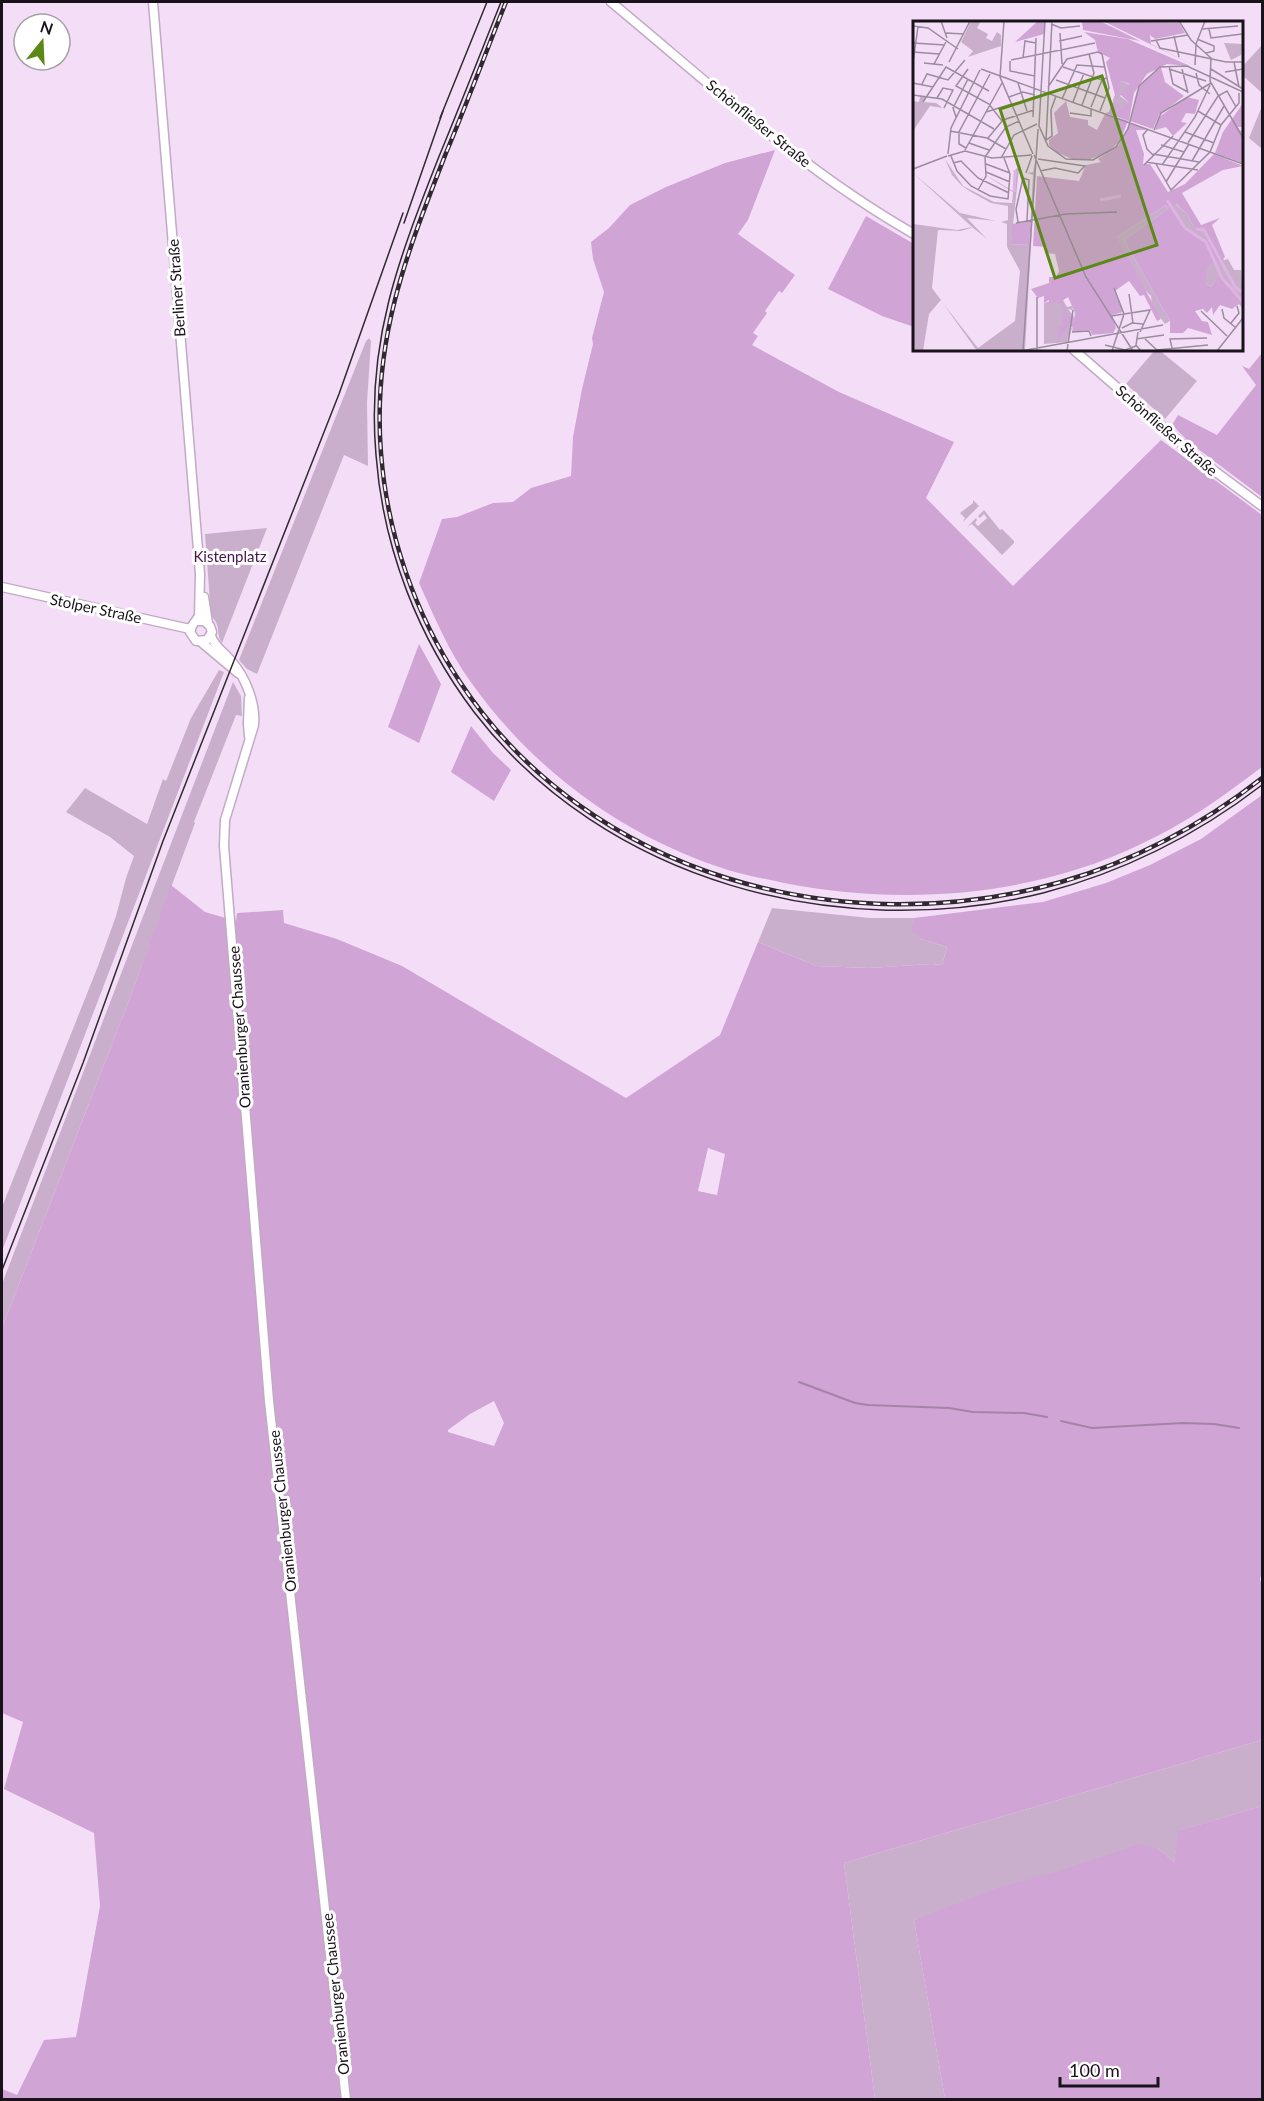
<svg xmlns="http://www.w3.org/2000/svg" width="1264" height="2101" font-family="Lato,sans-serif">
<rect width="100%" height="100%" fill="#f4def7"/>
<g fill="#caafcd">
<polygon points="1262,45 1262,93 1242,75 1242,67"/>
<polygon points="1262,106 1262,149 1249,138"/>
<polygon points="369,338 371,341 367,403 368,466 344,455 257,674 247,669 239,660 366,341"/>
<polygon points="1155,350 1159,350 1197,381 1165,419 1126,384"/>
<polygon points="973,500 979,506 963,522 965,518 960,513 973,503"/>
<polygon points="984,510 1000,530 1002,529 1014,541 1014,543 1002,555 972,524 967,527 976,518 977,520 975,523 978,526 987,518 984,514 980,518 978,516"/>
<path d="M 267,528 L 222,643 C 215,634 222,626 211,616 L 205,534 Z"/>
<polygon points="219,670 224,672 2,1251 2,1207 98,966 116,916 126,878 134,856 110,837 66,812 85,788 147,824 163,779 166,781 191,718"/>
<polygon points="233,682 241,696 242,716 236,715 194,822 195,823 133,990 2,1328 2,1284"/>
<polygon points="772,908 870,918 914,918 913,931 921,939 947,947 942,965 931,964 869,968 817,966 758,942"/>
<polygon points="1262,1740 1262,1806 1179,1831 1174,1862 1159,1849 914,1920 945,2099 875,2099 844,1863"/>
</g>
<g fill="#d0a5d5" fill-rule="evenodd">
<path d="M 775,150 L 748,220 L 738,234 L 795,275 L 782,293 L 779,291 L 765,311 L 767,313 L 753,333 L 758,336 L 752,345 L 839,392 L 954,442 L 926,498 L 1013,586 L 1161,440 L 1262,515 L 1262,767 C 1224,796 1183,825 1139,845 C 1030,897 902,906 784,883 C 761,878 738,874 716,866 C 617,832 530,766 470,681 C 449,652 434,616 419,583 L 442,519 L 457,517 L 493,503 L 513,502 L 531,488 L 571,476 L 573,437 L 582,389 L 593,344 L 592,338 L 604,292 L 593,259 L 591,242 L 609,228 L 630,205 L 666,187 L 725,163 Z"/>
<polygon points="866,216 914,244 914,327 882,316 828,289"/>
<polygon points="1262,353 1262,497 1190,443 1172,425 1178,415 1217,435 1256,385 1242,366 1249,369"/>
<polygon points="419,644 441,684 419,743 388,727"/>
<polygon points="471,726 493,753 511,770 494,801 451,772"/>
<path d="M 1262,795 L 1262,1572 L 1260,1579 L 1262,1586 L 1262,1740 L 844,1863 L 875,2099 L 2,2100 L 2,2089 L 17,2095 L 44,2040 L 76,2037 L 100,1906 L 94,1833 L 4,1789 L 23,1722 L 2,1713 L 2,1328 L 133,990 L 171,885 L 205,912 L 236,921 L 237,913 L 283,910 L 284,923 L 337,939 L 402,966 L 626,1098 L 720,1035 L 758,942 L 817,966 L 869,968 L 931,964 L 942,965 L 947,947 L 921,939 L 912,931 L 914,918 L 1043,902 L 1106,883 L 1150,865 L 1201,839 ZM 708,1148 L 725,1154 L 717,1195 L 698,1191 ZM 494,1401 L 504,1423 L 494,1446 L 448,1432 L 448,1430 L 470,1414 Z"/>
<polygon points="1262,1806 1262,2099 945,2099 914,1920 1000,1887 1048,1874 1140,1844 1159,1849 1174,1862 1178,1831"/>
</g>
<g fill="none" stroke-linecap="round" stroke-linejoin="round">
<g stroke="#a483a7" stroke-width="2">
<polyline points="799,1382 855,1403 868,1405 949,1408 973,1412 1024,1413 1047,1417"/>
<polyline points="1061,1421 1092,1428 1183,1423 1214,1424 1239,1428"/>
</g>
<defs>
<g id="major">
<polyline points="153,2 200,574 199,616 192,626 190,632 196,641 207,640 212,632 210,626 204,621 196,621"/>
<path d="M 611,2 C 709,83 803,171 914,234"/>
<polyline points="1074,350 1205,464 1262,506"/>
<polyline points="2,587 190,629"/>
<polyline points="204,597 208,623"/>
<path d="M 211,636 C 215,648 225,652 232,662 C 246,678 256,704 254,725 L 225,820 L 224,846 L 269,1401 L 346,2100"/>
<polyline points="201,642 238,673"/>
<polyline points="249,698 248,724 249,736"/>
</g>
</defs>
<use href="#major" stroke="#c1abc3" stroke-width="11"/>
<use href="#major" stroke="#fff" stroke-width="8"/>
<g stroke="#312832" stroke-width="1.5">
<path d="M 501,2 C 481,52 461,103 440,154 C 399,258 366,341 376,455 C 383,548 418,638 474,712 C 605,882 839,944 1043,893 C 1123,872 1197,835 1262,785"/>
<polyline points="440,118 487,2"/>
<polyline points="404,223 443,111"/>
<polyline points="2,1270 83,1063 163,841 339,394 403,213"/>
</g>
<defs>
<path id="rail" d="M 506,2 C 486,52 467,103 446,153 C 406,255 372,341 381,453 C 387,534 415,614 460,682 C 588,876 843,944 1061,882 C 1134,861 1202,825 1262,778"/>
</defs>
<use href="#rail" stroke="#312832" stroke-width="4.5"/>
<use href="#rail" stroke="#fff" stroke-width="2" stroke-dasharray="7" stroke-linecap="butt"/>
</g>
<g text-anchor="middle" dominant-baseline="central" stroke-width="6" stroke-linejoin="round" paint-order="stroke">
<g font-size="15" fill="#19121a" stroke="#fff">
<text transform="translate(759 123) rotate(39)">Schönfließer Straße</text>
<text transform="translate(176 288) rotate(-94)">Berliner Straße</text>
<text transform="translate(1167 430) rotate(41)">Schönfließer Straße</text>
<text transform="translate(96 608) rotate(12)">Stolper Straße</text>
<text transform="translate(239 1027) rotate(-94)">Oranienburger Chaussee</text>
<text transform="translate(282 1511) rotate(-96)">Oranienburger Chaussee</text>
<text transform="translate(335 1994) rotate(-96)">Oranienburger Chaussee</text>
</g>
<g font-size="15" fill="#47144e" stroke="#fff">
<text x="230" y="556">Kistenplatz</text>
</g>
</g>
<g transform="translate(913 21)">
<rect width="330" height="330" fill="#f4def7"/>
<path d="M 58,0 L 68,0 L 64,7 L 75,13 L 73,17 L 79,20 L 84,11 L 88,14 L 88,25 L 55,36 L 60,30 L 48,21 ZM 311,22 L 330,23 L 328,34 L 318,39 ZM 208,60 L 218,64 L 207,75 L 216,82 L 214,87 L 209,89 L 204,79 L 207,90 L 201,86 L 200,79 ZM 7,75 L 13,75 L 10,81 L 23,82 L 30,87 L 17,85 L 0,110 L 0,80 L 6,81 ZM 123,137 L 112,329 L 64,330 L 29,281 L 65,327 L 102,300 L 107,250 L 94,226 L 94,203 L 88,201 L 95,199 L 95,185 L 78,182 L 58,171 L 49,165 L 39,154 L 32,138 L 50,165 L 81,181 L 99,182 L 100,171 L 88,164 L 73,154 L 100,170 L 102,149 L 104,147 L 106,148 L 98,223 L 116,224 L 120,154 L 114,152 L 120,151 ZM 0,152 L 47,192 L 83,200 L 54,197 L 74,218 L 59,206 L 58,207 L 48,210 L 25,209 L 19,267 L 28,279 L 16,293 L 10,330 L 0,330 L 0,203 L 44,209 L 59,206 ZM 259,180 L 274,193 L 280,205 L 295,205 L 294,214 L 311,239 L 315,238 L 321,249 L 328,249 L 330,281 L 306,254 L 298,266 L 293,263 L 293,249 L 279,210 L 272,207 L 257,186 ZM 253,184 L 255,188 L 211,219 L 257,300 L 252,303 L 239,285 L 238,275 L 227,264 L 204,216 ZM 155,276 L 150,279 L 154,286 L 159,285 L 160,289 L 155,288 L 159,293 L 156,293 L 161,295 L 154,321 L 131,323 L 131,282 Z" fill="#caafcd"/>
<path d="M 125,0 L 131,0 L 131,13 L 102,21 ZM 169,0 L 187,0 L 227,20 L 170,9 ZM 190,0 L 266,2 L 272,12 L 242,18 L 237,14 L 238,23 L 290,49 ZM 171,11 L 215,18 L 277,45 L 254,43 L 234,53 L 221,72 L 216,100 L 192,92 L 196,91 L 202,74 L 193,41 L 197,37 L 185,31 L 182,19 ZM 208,60 L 217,63 L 207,73 L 216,82 L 209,88 L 204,79 L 205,90 L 200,79 L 205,77 ZM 248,46 L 252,61 L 271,75 L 246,94 L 240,108 L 217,100 L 226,65 ZM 273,76 L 286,79 L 282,93 L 273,92 L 268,101 L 274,102 L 260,115 L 253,106 L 242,109 L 245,97 ZM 153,80 L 157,96 L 175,99 L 175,104 L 184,109 L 192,93 L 215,100 L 207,120 L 194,132 L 175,139 L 159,138 L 143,131 L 136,124 L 136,119 L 145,112 L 141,92 ZM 330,82 L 330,106 L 325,106 L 327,110 L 330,108 L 330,142 L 302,132 L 310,111 ZM 217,101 L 233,109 L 223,109 L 231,133 L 230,143 L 237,143 L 255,171 L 272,163 L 301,133 L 330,145 L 310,149 L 269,172 L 288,204 L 307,197 L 299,204 L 312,236 L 308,240 L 301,239 L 294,246 L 293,263 L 298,266 L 307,252 L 330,281 L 330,288 L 326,283 L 319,288 L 307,284 L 300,294 L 299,286 L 294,292 L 290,288 L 282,290 L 289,300 L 295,301 L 299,314 L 275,307 L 270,312 L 257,312 L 257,300 L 211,219 L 255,188 L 253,184 L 204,216 L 248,298 L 244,300 L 231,274 L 227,275 L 216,260 L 202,270 L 210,291 L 199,294 L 203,307 L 200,312 L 179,314 L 177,309 L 159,311 L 162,292 L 155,276 L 150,279 L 152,291 L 161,294 L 154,294 L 161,297 L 160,305 L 154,321 L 159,306 L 156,303 L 145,321 L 144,307 L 149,304 L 151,289 L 149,283 L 137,281 L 134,292 L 136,279 L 131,282 L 131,275 L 125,277 L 118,268 L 136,262 L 136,256 L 143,256 L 146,250 L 142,233 L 134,232 L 134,226 L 120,225 L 124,155 L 166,160 L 173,144 L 188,141 L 185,138 L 206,124 ZM 263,183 L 274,193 L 281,207 L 293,211 L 294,220 L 272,207 L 258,186 ZM 118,200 L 116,224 L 98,223 L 99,203 Z" fill="#d0a5d5" fill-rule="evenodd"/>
<path fill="none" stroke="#dfb4e4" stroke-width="3" d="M 101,171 L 102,149M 187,179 L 208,175M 254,179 L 272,207 L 293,221 L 309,257 L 330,281M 283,208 L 291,209 L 322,266 L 330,272"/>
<path fill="none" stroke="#9c8c9f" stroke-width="1.5" d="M 28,0 L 34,17M 91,0 L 87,56 L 120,133M 132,0 L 126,105 L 135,125 L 153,138 L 180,139 L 203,126 L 215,108 L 226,65 L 247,46 L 274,45 L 330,71M 139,0 L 133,119 L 139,115 L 138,89 L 143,75M 266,0 L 278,19 L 298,37 L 297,60 L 330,117M 138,3 L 148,7 L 167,5M 0,5 L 15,7 L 45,28M 289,8 L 325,5M 296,8 L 298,17 L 329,13M 33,12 L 51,13M 147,12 L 149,43M 261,15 L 266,36M 284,18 L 301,25 L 301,30 L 293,32M 243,19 L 247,27 L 313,41 L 330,41M 146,20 L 169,15M 238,20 L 275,14M 0,22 L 32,24M 283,23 L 292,0M 0,31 L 26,33M 185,31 L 189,33 L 196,67 L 187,90M 110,37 L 112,20 L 123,22M 98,39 L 182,22M 97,40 L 97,50 L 122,55M 0,41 L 5,6M 36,41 L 57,0M 321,41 L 326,66M 11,42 L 30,44M 21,43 L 34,19M 282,44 L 283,24M 256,45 L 260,63 L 275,71M 150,46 L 189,59 L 193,57M 55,48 L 43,65 L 76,83 L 89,100M 68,48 L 330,143M 256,48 L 293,60M 269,48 L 275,72M 298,48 L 330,68M 312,51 L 330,48M 283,52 L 286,64 L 297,73M 143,59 L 192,77M 0,62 L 20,66M 105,62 L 114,90M 9,63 L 14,53 L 35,59 L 52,39M 135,66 L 154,38 L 185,31M 0,74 L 29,78 L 81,108M 96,76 L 110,71 L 122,74M 24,77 L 30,67 L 40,69 L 31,87M 149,78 L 164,44 L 192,46M 10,81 L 33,46 L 76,70M 160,81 L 171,52M 169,84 L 181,52 L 176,33M 178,86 L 189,59M 285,90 L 308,104M 73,91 L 99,83M 157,92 L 178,95 L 178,88M 43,96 L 40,87 L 55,58M 120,96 L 123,17M 235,108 L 230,114 L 234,128 L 240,134M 241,109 L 248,92 L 298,62M 37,110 L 74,117 L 93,128M 272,111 L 301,122M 75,117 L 90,99 L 121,89M 56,122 L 76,129M 275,122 L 305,75 L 314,70 L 323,86M 248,124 L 271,131M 53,127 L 46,123 L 46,111 L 77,53M 52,129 L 89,62M 35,133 L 38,107 L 67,49M 240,133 L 286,141M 121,134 L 173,256 L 220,330M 35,135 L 52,130 L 79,137 L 119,134M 38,135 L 44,150 L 58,165 L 77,175 L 95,178 L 97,153 L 91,137M 72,136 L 93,106 L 106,100M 88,137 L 101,114 L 124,103M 125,138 L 172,145 L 165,152 L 142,147 L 127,150M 279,140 L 311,85M 233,141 L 285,149M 40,142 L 48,140 L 65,157 L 96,172M 73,143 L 97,152M 243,143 L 258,169 L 297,131 L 308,104 L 326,82 L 326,72M 231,144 L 260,115M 249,144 L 282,96 L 297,64M 0,148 L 34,135M 73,151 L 97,161M 113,152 L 119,135M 253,161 L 276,123M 65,169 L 73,155 L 72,136M 105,201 L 103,188 L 110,157 L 116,159 L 114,200M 103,202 L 153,193 L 204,191M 216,273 L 220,302M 309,288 L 311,297 L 322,306M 288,290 L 314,315M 198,295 L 237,289 L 227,311M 318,302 L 326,292 L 324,285M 209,307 L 219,302 L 230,303M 159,311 L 176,310 L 178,315M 225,311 L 223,324 L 228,330M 223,318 L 251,314M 232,318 L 244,329 L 295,324M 192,324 L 212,329 L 223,325M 259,327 L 257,318 L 294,317M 108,330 L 250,304M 110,330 L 125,108M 124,330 L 124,276M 154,330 L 160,289M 199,330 L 211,293 L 201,267M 304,330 L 330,297"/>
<path fill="#5b8817" fill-opacity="0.15" stroke="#5b8817" stroke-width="3" d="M 189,55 L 244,224 L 142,257 L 87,88 Z"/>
<rect width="330" height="330" fill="none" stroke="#19121a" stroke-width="3"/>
</g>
<rect width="1264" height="2101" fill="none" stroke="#19121a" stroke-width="6"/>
<g transform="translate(42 42) rotate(18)"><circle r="28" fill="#ffffff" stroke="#a3a0a3" stroke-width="1.5"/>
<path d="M0-4.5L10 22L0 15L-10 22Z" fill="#5b8817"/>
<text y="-9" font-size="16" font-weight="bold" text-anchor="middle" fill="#19121a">N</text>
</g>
<path d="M1060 2077v9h98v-9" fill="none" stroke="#19121a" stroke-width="3"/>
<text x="1069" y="2077" font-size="18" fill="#19121a" stroke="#ffffff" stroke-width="4.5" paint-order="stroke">100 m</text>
</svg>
